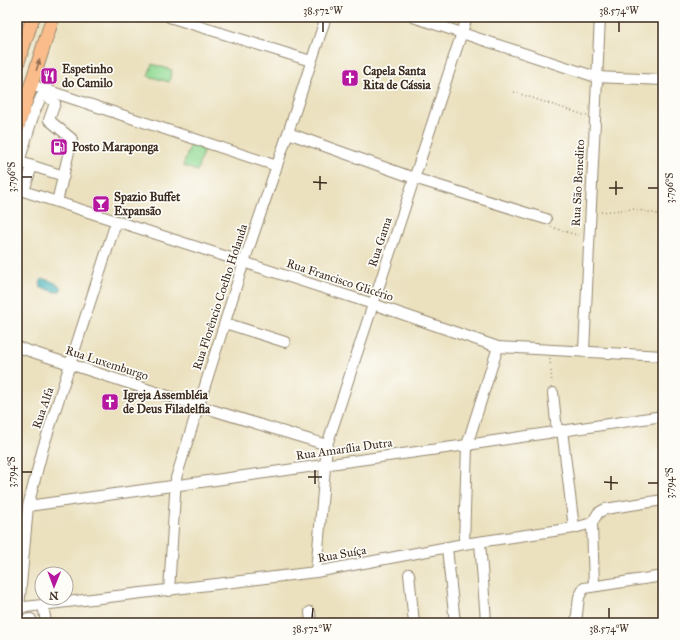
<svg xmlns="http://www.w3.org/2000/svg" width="680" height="640" font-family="'IM FELL Great Primer',serif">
<rect width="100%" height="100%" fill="#fdfcf7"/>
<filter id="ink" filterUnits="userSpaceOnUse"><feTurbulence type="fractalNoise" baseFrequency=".025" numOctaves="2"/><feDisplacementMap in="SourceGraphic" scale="8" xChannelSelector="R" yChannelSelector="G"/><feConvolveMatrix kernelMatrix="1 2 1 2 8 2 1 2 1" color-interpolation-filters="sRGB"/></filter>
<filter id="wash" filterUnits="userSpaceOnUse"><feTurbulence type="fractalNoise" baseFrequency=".012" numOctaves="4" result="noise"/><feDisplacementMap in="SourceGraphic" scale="16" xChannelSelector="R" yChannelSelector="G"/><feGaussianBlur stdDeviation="0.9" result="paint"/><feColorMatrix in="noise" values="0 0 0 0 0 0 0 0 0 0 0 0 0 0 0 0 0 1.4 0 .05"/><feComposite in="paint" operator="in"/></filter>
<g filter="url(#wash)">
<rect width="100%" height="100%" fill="#ebe1bf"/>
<g fill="#93da94" stroke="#678259">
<polygon points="152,64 172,70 169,82 148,76"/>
<polygon points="190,145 204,149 197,171 183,166"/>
</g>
<path fill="#39abb2" stroke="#3a6a68" d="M 42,279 C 48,279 60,284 62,289 C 55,296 49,288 41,288 L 40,283 Z"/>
</g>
<g filter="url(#ink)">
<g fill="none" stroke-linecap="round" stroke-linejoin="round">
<defs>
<g id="minor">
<polyline points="169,17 311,61"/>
<polyline points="413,17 596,77 663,80"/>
<polyline points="31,85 277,166"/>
<polyline points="49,90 47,96 55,103 49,120 72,139 57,202"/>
<polyline points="288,133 414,178 546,219"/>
<polyline points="17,161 64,176"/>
<polyline points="19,162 34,113 41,97 47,96"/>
<polyline points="17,189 373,304 498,347 663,356"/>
<polyline points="24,191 32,166"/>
<polyline points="225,323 285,342"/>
<polyline points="17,347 199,406 327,445"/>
<polyline points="584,351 600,17"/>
<polyline points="553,393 557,431"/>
<polyline points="562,430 574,528"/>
<polyline points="28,506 467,445 663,416"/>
<polyline points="592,523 594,586"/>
<polyline points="480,542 486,621"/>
<polyline points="464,544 467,445 498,347"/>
<polyline points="447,548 455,623"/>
<polyline points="316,572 327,445 467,17"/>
<polyline points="409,574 414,623"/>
<polyline points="169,591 176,478 240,274 288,133 326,17"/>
<polyline points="43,605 46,623"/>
<polyline points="17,608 316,572 464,544 574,528 592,523 598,513 605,509 663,500"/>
<polyline points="19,608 28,506 43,448 116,222"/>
<polyline points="310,612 311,623"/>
<polyline points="21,623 24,620 31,619"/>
<polyline points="576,623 579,597 584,588 663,576"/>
</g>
<g id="major">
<polyline points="17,65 33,17"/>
<polyline points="17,128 53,17"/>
</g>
</defs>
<use href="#minor" stroke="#93866e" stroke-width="12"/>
<use href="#major" stroke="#93866e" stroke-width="15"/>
<g stroke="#93866e" stroke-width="1.5" stroke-dasharray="1 3" stroke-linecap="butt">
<polyline points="514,92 587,116"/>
<polyline points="601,212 633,209 663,215"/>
<polyline points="551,227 580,236"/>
<polyline points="550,359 552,383"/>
</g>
<use href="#minor" stroke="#fff" stroke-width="10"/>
<use href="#major" stroke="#f9bc8a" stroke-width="13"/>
</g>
<defs><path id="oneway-solid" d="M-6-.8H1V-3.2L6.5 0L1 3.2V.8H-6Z"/></defs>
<use fill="#906c4f" href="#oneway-solid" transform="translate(38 65) rotate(-72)"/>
</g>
<path fill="none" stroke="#3b2a1e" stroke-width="1.5" d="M 323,32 L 323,22M 619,32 L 619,22M 22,177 L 32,177M 313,182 L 327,183M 609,188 L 623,188M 648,188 L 658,188M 320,190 L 320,176M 616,195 L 616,181M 22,472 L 32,472M 308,477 L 322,477M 604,482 L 618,483M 648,483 L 658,483M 315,484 L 315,470M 611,490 L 611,476M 312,618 L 313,608M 609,618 L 609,608"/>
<defs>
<symbol id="restaurant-square" viewBox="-11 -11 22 22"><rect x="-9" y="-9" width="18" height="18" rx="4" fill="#b5179e" stroke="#fdfcf7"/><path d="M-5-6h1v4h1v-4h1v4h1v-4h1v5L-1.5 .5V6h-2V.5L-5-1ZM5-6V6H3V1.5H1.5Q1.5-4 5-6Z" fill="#fff"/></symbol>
<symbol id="church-square" viewBox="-11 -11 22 22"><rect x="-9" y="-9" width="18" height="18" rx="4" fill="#b5179e" stroke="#fdfcf7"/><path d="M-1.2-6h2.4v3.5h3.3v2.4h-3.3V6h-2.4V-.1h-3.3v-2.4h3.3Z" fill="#fff"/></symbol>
<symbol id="fuel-square" viewBox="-11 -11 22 22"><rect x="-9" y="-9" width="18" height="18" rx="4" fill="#b5179e" stroke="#fdfcf7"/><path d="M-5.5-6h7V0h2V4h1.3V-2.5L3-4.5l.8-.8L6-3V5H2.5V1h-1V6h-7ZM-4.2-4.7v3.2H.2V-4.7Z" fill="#fff"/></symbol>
<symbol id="bar-square" viewBox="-11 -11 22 22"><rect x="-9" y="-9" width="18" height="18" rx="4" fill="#b5179e" stroke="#fdfcf7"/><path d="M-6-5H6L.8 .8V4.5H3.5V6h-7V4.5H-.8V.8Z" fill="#fff"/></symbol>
</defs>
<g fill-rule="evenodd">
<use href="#restaurant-square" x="39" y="66" width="20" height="20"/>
<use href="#church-square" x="340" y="68" width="20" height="20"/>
<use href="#fuel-square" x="49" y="137" width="20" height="20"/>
<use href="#bar-square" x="91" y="194" width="20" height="20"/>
<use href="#church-square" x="100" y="392" width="20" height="20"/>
</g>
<g text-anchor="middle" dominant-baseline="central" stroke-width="3.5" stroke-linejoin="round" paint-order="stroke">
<g font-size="12" font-weight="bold" fill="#3b2a1e" stroke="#fdfcf7" text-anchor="start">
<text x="62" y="69">Espetinho<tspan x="62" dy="14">do Camilo</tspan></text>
<text x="363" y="71">Capela Santa<tspan x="363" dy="14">Rita de Cássia</tspan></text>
<text x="72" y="147">Posto Maraponga</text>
<text x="114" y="197">Spazio Buffet<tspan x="114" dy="14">Expansão</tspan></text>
<text x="123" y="395">Igreja Assembléia<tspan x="123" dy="14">de Deus Filadelfia</tspan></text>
</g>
<g font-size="12" fill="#3b2a1e" stroke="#fdfcf7">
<text transform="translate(578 183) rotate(-87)">Rua São Benedito</text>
<text transform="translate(380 242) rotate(-72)">Rua Gama</text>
<text transform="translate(340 280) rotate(18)">Rua Francisco Glicério</text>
<text transform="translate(220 297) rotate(-72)">Rua Florêncio Coelho Holanda</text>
<text transform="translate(107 363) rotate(18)">Rua Luxemburgo</text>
<text transform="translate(43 408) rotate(-71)">Rua Alfa</text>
<text transform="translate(344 449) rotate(-8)">Rua Amarília Dutra</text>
<text transform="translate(342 554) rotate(-10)">Rua Suíça</text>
</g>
</g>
<rect width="680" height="640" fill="none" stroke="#fdfcf7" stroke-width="44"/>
<g transform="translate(54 586) rotate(181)"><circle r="19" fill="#fdfcf7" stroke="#afa8a0"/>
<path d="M0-3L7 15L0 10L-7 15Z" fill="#b5179e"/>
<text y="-6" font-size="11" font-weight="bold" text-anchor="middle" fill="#3b2a1e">N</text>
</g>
<rect x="22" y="22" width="636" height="596" fill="none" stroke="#3b2a1e" stroke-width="1.5"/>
<g font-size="10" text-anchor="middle" fill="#3b2a1e">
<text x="323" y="14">38.572°W</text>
<text x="619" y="14">38.574°W</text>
<text transform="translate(11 177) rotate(-90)" y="4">3.796°S</text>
<text transform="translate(669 188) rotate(-90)" y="4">3.796°S</text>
<text transform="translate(11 472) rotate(-90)" y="4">3.794°S</text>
<text transform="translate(669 483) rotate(-90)" y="4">3.794°S</text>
<text x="312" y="632">38.572°W</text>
<text x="609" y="632">38.574°W</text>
</g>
</svg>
